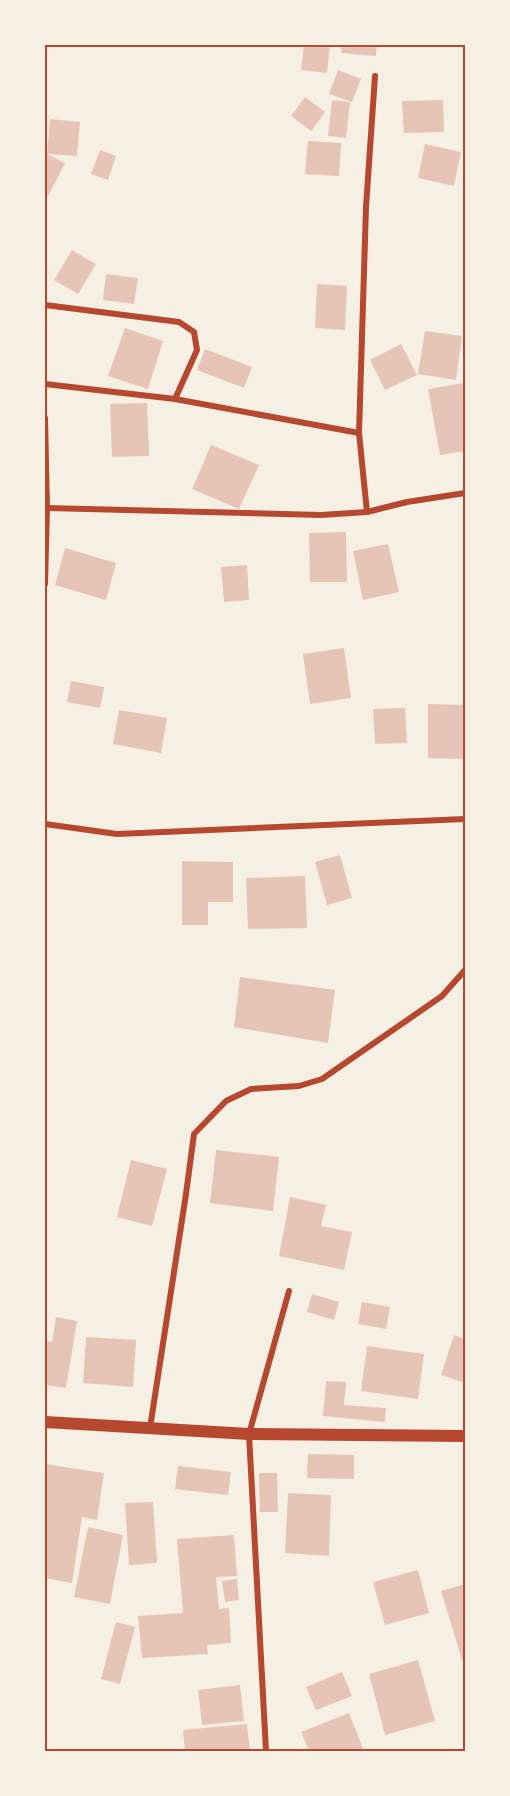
<svg xmlns="http://www.w3.org/2000/svg" width="510" height="1796" font-family="Arial,sans-serif">
<rect width="100%" height="100%" fill="#f6efe4"/>
<g fill="#e6c5b7">
<polygon points="304,45 330,45 327,73 301,70"/>
<polygon points="342,45 377,45 376,56 341,53"/>
<polygon points="338,70 361,79 352,102 329,94"/>
<polygon points="305,97 325,112 311,131 291,116"/>
<polygon points="332,100 350,102 346,138 328,136"/>
<polygon points="443,100 444,132 404,133 402,101"/>
<polygon points="50,119 80,122 77,156 47,154"/>
<polygon points="308,141 341,143 339,176 305,174"/>
<polygon points="425,144 461,152 454,186 418,178"/>
<polygon points="100,150 116,156 108,180 91,174"/>
<polygon points="45,153 65,163 45,202"/>
<polygon points="72,250 96,264 78,294 54,280"/>
<polygon points="106,274 138,278 134,304 103,300"/>
<polygon points="317,284 347,286 345,330 315,328"/>
<polygon points="125,328 163,341 148,389 108,376"/>
<polygon points="425,331 462,336 456,380 418,374"/>
<polygon points="401,344 417,375 385,390 370,360"/>
<polygon points="205,349 252,367 244,388 197,370"/>
<polygon points="463,383 465,451 440,455 428,389"/>
<polygon points="147,403 149,456 112,457 110,404"/>
<polygon points="211,445 259,465 239,509 192,489"/>
<polygon points="346,532 347,582 310,582 309,533"/>
<polygon points="388,544 399,592 363,600 353,551"/>
<polygon points="65,548 116,563 106,600 55,585"/>
<polygon points="247,565 249,600 224,602 221,567"/>
<polygon points="344,648 351,698 310,704 303,654"/>
<polygon points="71,681 104,687 100,708 67,702"/>
<polygon points="428,704 465,705 465,759 428,758"/>
<polygon points="405,708 407,743 375,744 373,709"/>
<polygon points="119,710 167,718 161,753 113,744"/>
<polygon points="340,855 352,898 327,905 315,862"/>
<polygon points="182,861 233,862 233,902 208,902 208,925 182,925"/>
<polygon points="305,876 307,928 248,929 246,878"/>
<polygon points="240,977 335,990 328,1043 234,1027"/>
<polygon points="216,1150 279,1157 273,1211 210,1203"/>
<polygon points="131,1160 167,1169 152,1226 117,1217"/>
<polygon points="290,1197 326,1205 321,1226 352,1232 344,1270 279,1256"/>
<polygon points="312,1294 339,1302 334,1320 307,1312"/>
<polygon points="362,1302 390,1307 386,1329 358,1324"/>
<polygon points="56,1317 77,1321 66,1388 45,1385 45,1341 52,1342"/>
<polygon points="454,1335 465,1339 465,1383 441,1375"/>
<polygon points="86,1337 136,1340 133,1387 83,1383"/>
<polygon points="367,1346 424,1354 418,1399 361,1391"/>
<polygon points="326,1381 346,1382 344,1405 386,1408 385,1422 323,1416"/>
<polygon points="308,1454 354,1455 354,1479 307,1478"/>
<polygon points="45,1464 104,1473 97,1520 82,1517 72,1583 45,1578"/>
<polygon points="178,1466 231,1472 228,1495 175,1489"/>
<polygon points="259,1473 277,1473 278,1512 260,1512"/>
<polygon points="288,1493 331,1495 329,1556 285,1553"/>
<polygon points="153,1502 157,1563 129,1565 125,1503"/>
<polygon points="88,1527 123,1535 110,1604 74,1597"/>
<polygon points="234,1535 237,1576 216,1577 219,1609 229,1608 231,1643 207,1645 208,1654 142,1658 138,1616 183,1613 177,1539"/>
<polygon points="418,1570 429,1613 385,1625 373,1582"/>
<polygon points="237,1579 239,1600 225,1602 222,1581"/>
<polygon points="465,1584 465,1666 464,1666 441,1591"/>
<polygon points="116,1622 135,1627 120,1684 101,1679"/>
<polygon points="418,1660 435,1721 385,1735 369,1674"/>
<polygon points="342,1672 352,1696 316,1710 306,1687"/>
<polygon points="240,1685 244,1721 202,1725 198,1690"/>
<polygon points="349,1713 364,1751 309,1751 301,1732"/>
<polygon points="247,1724 250,1751 185,1751 183,1730"/>
</g>
<g fill="none" stroke-linecap="round" stroke-linejoin="round">
<g stroke="#b5482f" stroke-width="6">
<polyline points="375,76 366,207 359,433 367,512 407,502 465,493"/>
<polyline points="45,305 179,322 194,332 197,350 175,399"/>
<polyline points="45,384 175,399 359,433"/>
<polyline points="45,418 47,508 45,584"/>
<polyline points="47,508 321,515 367,512"/>
<polyline points="45,824 117,834 465,819"/>
<polyline points="150,1428 186,1194 194,1134 226,1101 251,1089 299,1086 322,1079 442,996 465,970"/>
<polyline points="266,1751 249,1434 289,1291"/>
</g>
<polyline stroke="#b5482f" stroke-width="12" points="45,1422 249,1434 465,1436"/>
</g>
<rect width="510" height="1796" fill="none" stroke="#f6efe4" stroke-width="93"/>
<rect x="46" y="46" width="418" height="1704" fill="none" stroke="#b5482f" stroke-width="2"/>
</svg>
